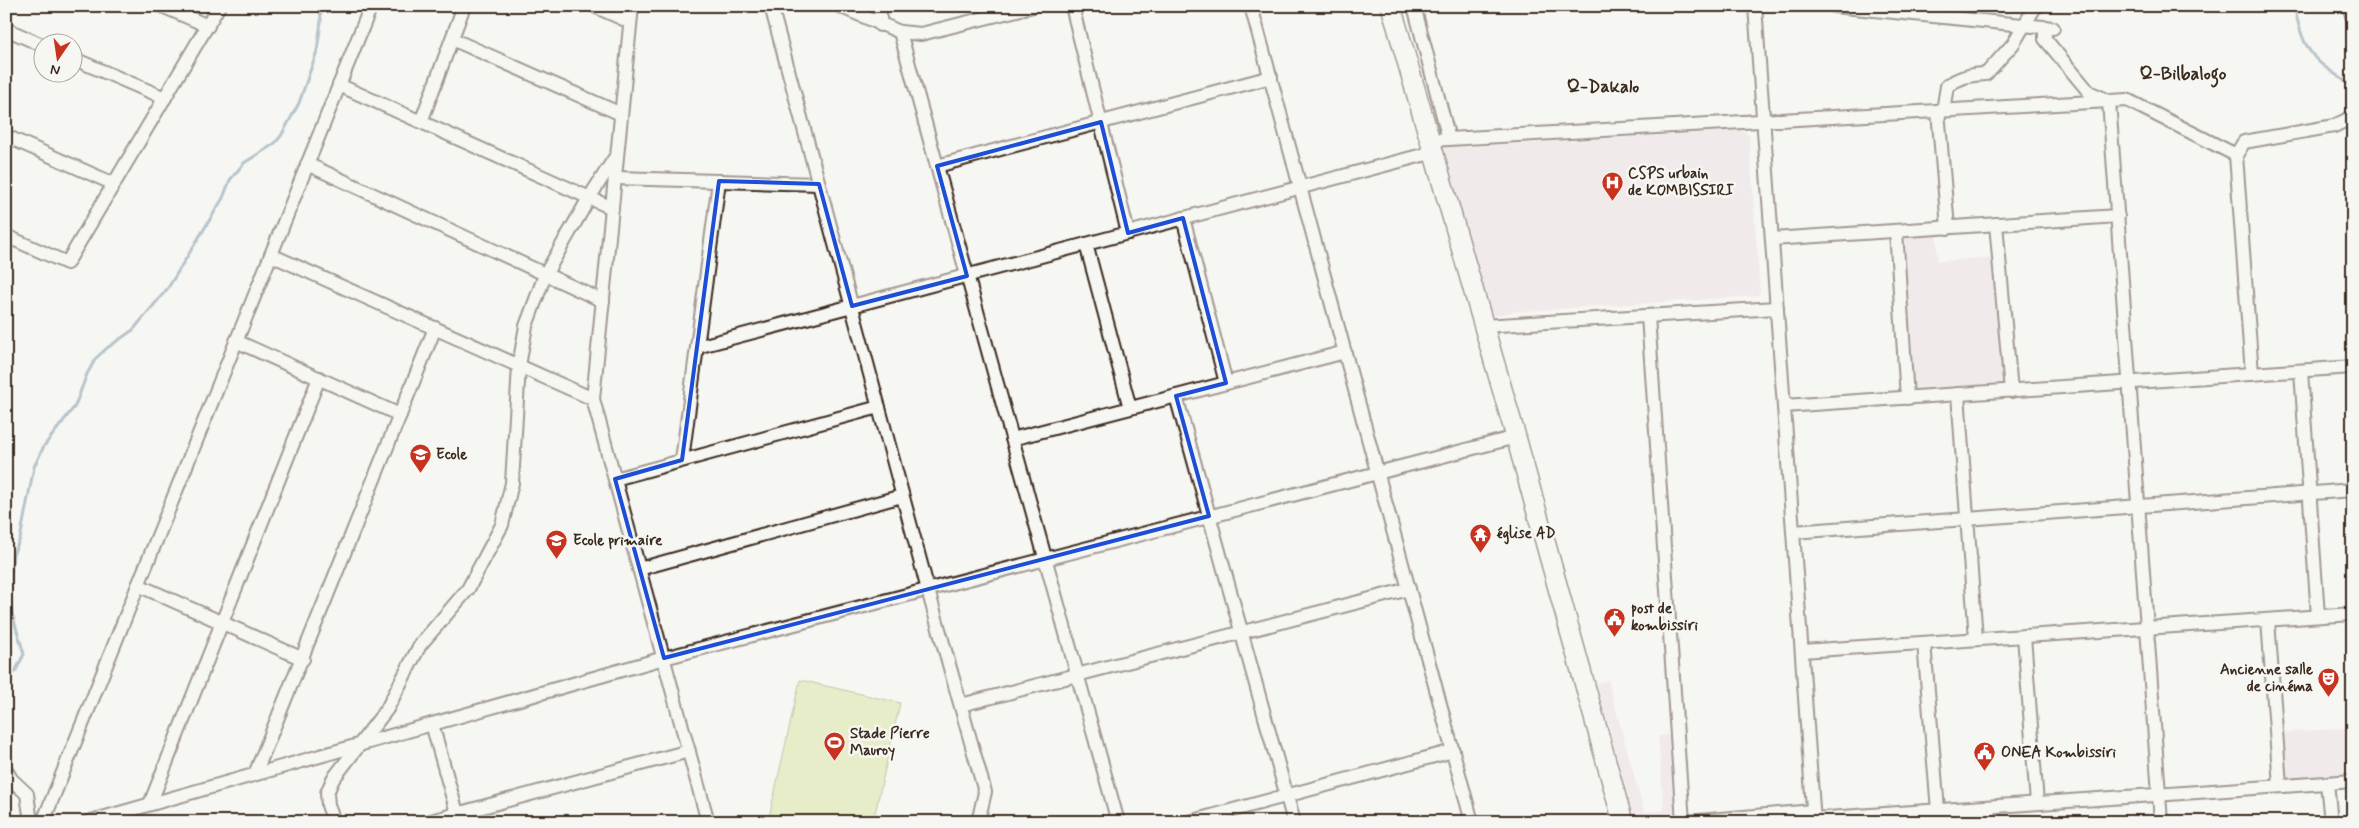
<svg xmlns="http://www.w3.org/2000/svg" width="2359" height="828" font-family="Mynerve,sans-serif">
<rect width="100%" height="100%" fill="#f6f6f2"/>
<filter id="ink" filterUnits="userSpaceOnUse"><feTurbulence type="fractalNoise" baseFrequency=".02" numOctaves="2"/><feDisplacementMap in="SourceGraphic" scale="10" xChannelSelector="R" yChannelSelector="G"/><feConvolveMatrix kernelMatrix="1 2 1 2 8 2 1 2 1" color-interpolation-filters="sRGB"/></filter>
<g filter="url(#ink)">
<g fill="#ecdce2">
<polygon points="1743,130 1749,136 1760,292 1757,296 1512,312 1481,318 1431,140 1465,138 1467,147"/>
<polygon points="1936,228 1938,261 1999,257 2011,391 1907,398 1896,231"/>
<polygon points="1608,680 1644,812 1664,810 1658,736 1677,734 1683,822 1635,822 1597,683"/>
<polygon points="2353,708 2353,781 2280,786 2277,733 2345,728"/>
</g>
<polygon fill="#d5e397" stroke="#88865a" points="800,680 900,703 873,822 768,822"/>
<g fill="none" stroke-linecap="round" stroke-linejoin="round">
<g stroke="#6c899a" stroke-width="3">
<path d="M 2294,6 C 2300,33 2305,54 2329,70 C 2339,77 2346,80 2353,90"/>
<polyline points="6,679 15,672 24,654 12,614 10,585 13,554 20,539 34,467 44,446 75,406 87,374 96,358 107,348 133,330 168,288 223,198 230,180 244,163 274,144 281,136 299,103 317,51 321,21 320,6"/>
</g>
<defs>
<g id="minor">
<polyline points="162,6 208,26"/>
<polyline points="594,6 630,22"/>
<polyline points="632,6 593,399 708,822"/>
<polyline points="771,6 928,590 985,792 978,822"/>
<polyline points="839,6 900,32 921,34 1033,6"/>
<polyline points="1072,6 1128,233"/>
<polyline points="1251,6 1472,822"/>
<polyline points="1414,6 1449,139"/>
<polyline points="1755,6 1814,822"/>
<polyline points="1834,6 2053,28"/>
<polyline points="2349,6 2353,18"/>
<polyline points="880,25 880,6"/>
<polyline points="2045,27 2045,39 2089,92 2109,101 2161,822"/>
<polyline points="6,29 42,45"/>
<polyline points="900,32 1118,822"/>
<polyline points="452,39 621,114"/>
<polyline points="72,58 165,98"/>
<polyline points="339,85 612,208"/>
<polyline points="1938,111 1948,228"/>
<path d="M 1943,111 L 1947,86 C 1959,77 1971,74 1986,74 L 2013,44 L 2035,7 L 2038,6"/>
<polyline points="421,122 464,6"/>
<polyline points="6,136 114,184"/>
<polyline points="1431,140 2127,100 2236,155"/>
<polyline points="307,164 603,301"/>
<polyline points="937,166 1271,77"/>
<polyline points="615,178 819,184"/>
<polyline points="1183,218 1226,383"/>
<polyline points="1996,224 2011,391"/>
<polyline points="1896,231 1907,398"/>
<polyline points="6,236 67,263 219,6"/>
<polyline points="1772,239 2118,216"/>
<polyline points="1086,244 1130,408"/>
<polyline points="271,255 593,399"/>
<polyline points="1648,316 1683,822"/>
<polyline points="1483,326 1777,308"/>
<polyline points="236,341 400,415"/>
<polyline points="697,347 1434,152"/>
<polyline points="2301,371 2318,616"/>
<polyline points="2252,374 2236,155 2244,142 2334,126 2353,117"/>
<polyline points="1958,394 1976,639"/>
<polyline points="1176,396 1294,822"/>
<polyline points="1784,406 2353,367"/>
<polyline points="1012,439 1345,352"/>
<polyline points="682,460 719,181"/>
<polyline points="615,479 879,407"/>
<polyline points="1793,532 2353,490"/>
<polyline points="639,569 902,496"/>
<polyline points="138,585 303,659"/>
<polyline points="2268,620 2280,786"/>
<polyline points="2024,636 2037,803"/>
<polyline points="1924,643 1938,810"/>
<polyline points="1802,651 2353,614"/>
<polyline points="961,705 1409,589"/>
<polyline points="432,724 459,820"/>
<polyline points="6,770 11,779 27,794 31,822"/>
<polyline points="255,774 435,328"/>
<polyline points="2327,783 2331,822"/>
<polyline points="150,804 319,378"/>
<polyline points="1988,807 1989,822"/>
<polyline points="1814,819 2353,781"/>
<polyline points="43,822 371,6"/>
<polyline points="88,822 664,658 1516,437"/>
<polyline points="334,822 328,805 327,793 333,779 387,709 420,645 468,589 502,525 512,483 519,366 526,326 545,275 589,198 616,156"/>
<polyline points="427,822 689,751"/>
<polyline points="1189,822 1453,751"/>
<polyline points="1687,822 1813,811"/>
</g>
<polyline id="highway" points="1391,6 1516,437 1623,822"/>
</defs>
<use href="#minor" stroke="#3b2a1e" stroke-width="16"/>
<use href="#highway" stroke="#3b2a1e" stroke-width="22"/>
<use href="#minor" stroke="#f6f6f2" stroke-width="12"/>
<use href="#highway" stroke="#f6f6f2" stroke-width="19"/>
</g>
</g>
<path d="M0 0H2359V828H0ZM 1101,122 L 1128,233 L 1183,218 L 1226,383 L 1176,396 L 1209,516 L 664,658 L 615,479 L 682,460 L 719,181 L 819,184 L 852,306 L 967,276 L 937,166 Z" fill="#f6f6f2" fill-opacity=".55" fill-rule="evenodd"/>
<path fill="none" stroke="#1d4ed8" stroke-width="4" stroke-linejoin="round" d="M 1101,122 L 1128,233 L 1183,218 L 1226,383 L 1176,396 L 1209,516 L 664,658 L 615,479 L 682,460 L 719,181 L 819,184 L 852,306 L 967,276 L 937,166 Z"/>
<defs>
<symbol id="hospital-pin" viewBox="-11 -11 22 30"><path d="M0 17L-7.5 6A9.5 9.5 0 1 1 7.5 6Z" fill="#c8321e" stroke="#f6f6f2"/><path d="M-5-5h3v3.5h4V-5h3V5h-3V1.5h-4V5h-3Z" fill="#fff"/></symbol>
<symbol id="school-pin" viewBox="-11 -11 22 30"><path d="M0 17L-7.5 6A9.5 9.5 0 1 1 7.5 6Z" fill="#c8321e" stroke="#f6f6f2"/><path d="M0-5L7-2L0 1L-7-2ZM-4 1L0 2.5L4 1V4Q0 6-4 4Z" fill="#fff"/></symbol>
<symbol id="temple-pin" viewBox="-11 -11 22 30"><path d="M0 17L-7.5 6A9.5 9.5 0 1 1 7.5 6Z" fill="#c8321e" stroke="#f6f6f2"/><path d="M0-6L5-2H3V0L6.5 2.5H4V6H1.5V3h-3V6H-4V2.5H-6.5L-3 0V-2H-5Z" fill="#fff"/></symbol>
<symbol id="civic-pin" viewBox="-11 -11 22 30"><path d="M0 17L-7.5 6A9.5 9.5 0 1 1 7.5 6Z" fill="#c8321e" stroke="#f6f6f2"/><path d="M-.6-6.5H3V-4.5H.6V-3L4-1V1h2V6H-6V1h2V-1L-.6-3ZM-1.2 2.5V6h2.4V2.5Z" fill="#fff"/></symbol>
<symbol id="theatre-pin" viewBox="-11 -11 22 30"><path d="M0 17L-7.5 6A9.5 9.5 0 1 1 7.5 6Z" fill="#c8321e" stroke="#f6f6f2"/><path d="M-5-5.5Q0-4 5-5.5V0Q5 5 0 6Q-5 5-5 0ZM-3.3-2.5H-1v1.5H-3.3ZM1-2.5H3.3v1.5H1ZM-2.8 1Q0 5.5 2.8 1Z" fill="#fff"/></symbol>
<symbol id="stadium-pin" viewBox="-11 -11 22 30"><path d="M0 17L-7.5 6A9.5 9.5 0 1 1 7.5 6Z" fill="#c8321e" stroke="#f6f6f2"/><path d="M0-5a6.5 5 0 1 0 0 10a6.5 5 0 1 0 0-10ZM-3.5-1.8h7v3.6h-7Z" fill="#fff"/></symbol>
</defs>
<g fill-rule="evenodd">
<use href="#hospital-pin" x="1600" y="170" width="25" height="34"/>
<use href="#school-pin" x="408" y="442" width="25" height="34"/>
<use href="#temple-pin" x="1468" y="522" width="25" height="34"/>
<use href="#school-pin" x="544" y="528" width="25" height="34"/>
<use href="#civic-pin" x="1602" y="606" width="25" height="34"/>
<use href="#theatre-pin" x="2316" y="666" width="25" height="34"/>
<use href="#stadium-pin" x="822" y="730" width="25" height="34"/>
<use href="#civic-pin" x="1972" y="740" width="25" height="34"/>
</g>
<g text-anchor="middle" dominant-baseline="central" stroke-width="5" stroke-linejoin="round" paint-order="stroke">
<g font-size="15" font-weight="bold" fill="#3b2a1e" stroke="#f6f6f2" text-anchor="start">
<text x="1628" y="174">CSPS urbain<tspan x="1628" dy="17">de KOMBISSIRI</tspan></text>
<text x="436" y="455">Ecole</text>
<text x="1496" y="534">église AD</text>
<text x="573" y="541">Ecole primaire</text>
<text x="1631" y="609">post de<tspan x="1631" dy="17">kombissiri</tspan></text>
<text x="2313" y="670" text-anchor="end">Ancienne salle<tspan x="2313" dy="17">de cinéma</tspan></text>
<text x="850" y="734">Stade Pierre<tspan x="850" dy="17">Mauroy</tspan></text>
<text x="2001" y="753">ONEA Kombissiri</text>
</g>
<g font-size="18" font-weight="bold" fill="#3b2a1e" stroke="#f6f6f2">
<text x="2183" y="74">Q-Bilbalogo</text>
<text x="1603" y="87">Q-Dakalo</text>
</g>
</g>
<rect width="2359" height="828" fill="none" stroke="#f6f6f2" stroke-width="25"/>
<rect x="12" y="12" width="2334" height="803" fill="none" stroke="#3b2a1e" stroke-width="2" filter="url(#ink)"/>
<g transform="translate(58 58) rotate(193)"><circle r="24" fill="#f6f6f2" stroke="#aba49d"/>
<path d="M0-4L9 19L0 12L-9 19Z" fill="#c8321e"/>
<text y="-8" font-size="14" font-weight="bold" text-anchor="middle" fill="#3b2a1e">N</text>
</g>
</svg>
